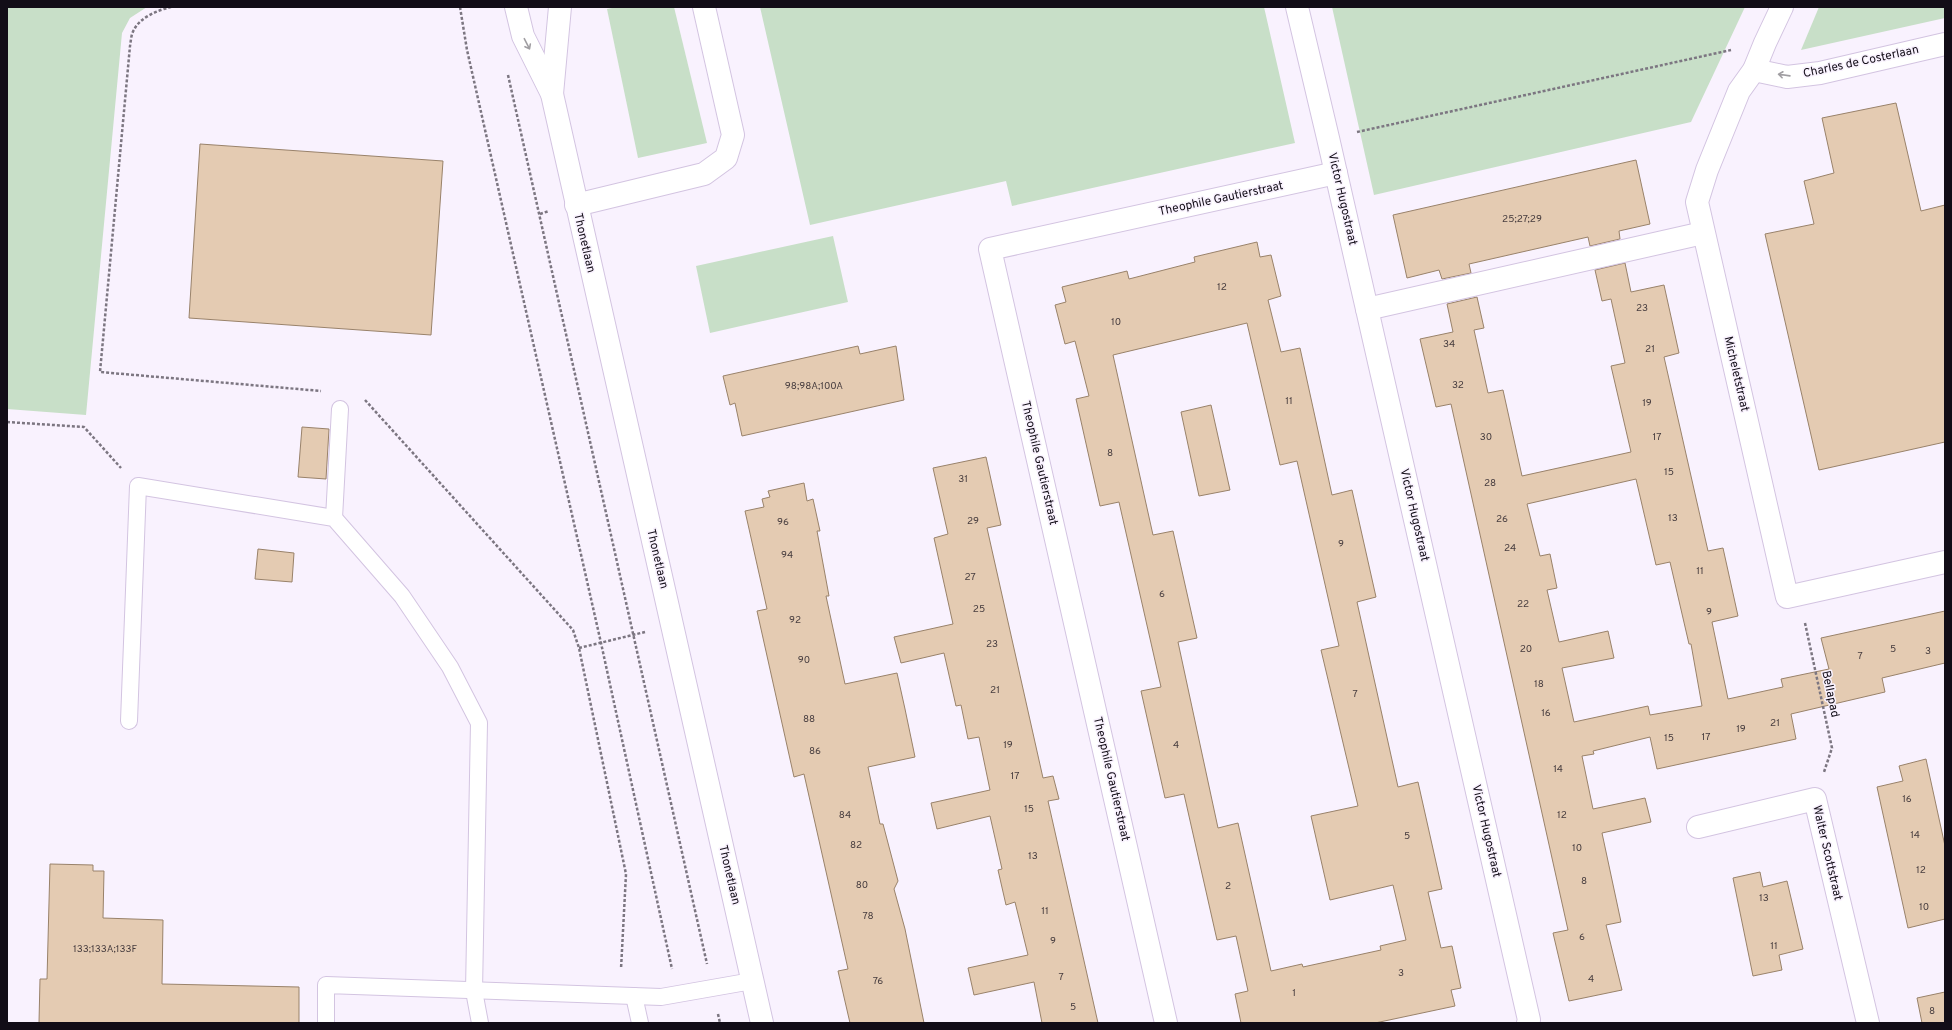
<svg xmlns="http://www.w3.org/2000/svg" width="1952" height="1030" font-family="Overpass,sans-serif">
<rect width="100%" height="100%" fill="#f9f2fe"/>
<g fill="#c8dfc8">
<polygon points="7,7 147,7 130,18 122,33 86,415 7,409"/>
<polygon points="617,7 674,7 707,143 638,158 607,9"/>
<polygon points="760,7 1264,7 1295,143 1012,206 1006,181 810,225"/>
<polygon points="1332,7 1745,7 1691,122 1374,195"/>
<polygon points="1819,7 1945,7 1945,18 1801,50"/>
<polygon points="833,236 848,302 710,333 696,266"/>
</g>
<g fill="#e4cbb2" stroke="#99826a" fill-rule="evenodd">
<polygon points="1896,103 1921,211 1945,205 1945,442 1819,470 1765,234 1814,224 1804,181 1834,173 1822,118"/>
<polygon points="200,144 443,161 431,335 189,318"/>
<polygon points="1636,160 1650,224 1619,231 1620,239 1590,246 1588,237 1469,264 1471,273 1442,279 1439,270 1407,278 1393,215"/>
<path d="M 1257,242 L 1260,257 L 1271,255 L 1281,296 L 1268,300 L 1281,352 L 1300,348 L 1332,495 L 1352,490 L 1376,597 L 1357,602 L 1398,787 L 1418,782 L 1442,889 L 1428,892 L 1441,948 L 1452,946 L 1461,988 L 1451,990 L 1455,1006 L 1375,1023 L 1241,1023 L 1235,994 L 1248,991 L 1236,936 L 1217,940 L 1184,794 L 1165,798 L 1141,691 L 1161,687 L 1119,502 L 1100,506 L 1076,399 L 1089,396 L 1075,341 L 1065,344 L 1055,305 L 1066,302 L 1062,287 L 1127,271 L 1129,279 L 1195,262 L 1194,257 ZM 1247,323 L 1280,465 L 1297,461 L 1339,646 L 1321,650 L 1358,806 L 1311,816 L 1330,900 L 1393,885 L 1406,940 L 1380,946 L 1381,950 L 1303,967 L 1302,964 L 1271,971 L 1238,823 L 1218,828 L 1178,642 L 1197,638 L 1173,531 L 1153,535 L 1113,355 Z"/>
<path d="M 1625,263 L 1631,292 L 1664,285 L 1679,353 L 1664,357 L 1708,551 L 1723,548 L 1738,616 L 1712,622 L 1728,699 L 1783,687 L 1781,679 L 1829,669 L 1821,638 L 1945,611 L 1945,663 L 1882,678 L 1885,692 L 1791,714 L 1796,739 L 1657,769 L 1650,737 L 1593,751 L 1594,754 L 1582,756 L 1593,809 L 1645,798 L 1651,822 L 1602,833 L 1621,922 L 1606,925 L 1622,990 L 1569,1001 L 1553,933 L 1568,930 L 1451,404 L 1436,407 L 1420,339 L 1453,332 L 1447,304 L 1477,297 L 1484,328 L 1474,330 L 1488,393 L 1503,390 L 1522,476 L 1631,452 L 1611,366 L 1625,363 L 1611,299 L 1602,301 L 1595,270 ZM 1636,479 L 1656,565 L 1670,562 L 1689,644 L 1691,644 L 1702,706 L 1650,715 L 1648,706 L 1574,722 L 1562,668 L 1614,658 L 1608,631 L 1559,642 L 1547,590 L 1557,588 L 1550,554 L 1540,556 L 1527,504 Z"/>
<polygon points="858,346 860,354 896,346 904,400 742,436 735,403 730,405 723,376"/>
<polygon points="1211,405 1230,490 1199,496 1181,412"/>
<polygon points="302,427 329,429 326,479 298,477"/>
<polygon points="986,457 1001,525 987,528 1043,778 1053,776 1059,799 1048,801 1098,1023 1042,1023 1034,982 974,995 968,968 1028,955 1015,902 1006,905 998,870 1002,869 990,816 937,829 931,803 990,790 979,737 968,739 961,705 956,706 944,653 901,663 894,637 953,624 934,538 948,534 933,468"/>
<polygon points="804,483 807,501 813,499 820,531 817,531 829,596 826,596 845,684 897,673 905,709 915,757 868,767 880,824 883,824 898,881 894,889 905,929 924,1023 850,1023 838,971 848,969 804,774 794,777 757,611 767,609 745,511 764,507 762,499 770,497 768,491"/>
<polygon points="258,549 294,553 292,582 255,579"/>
<polygon points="1926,759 1945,846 1945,919 1908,928 1877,787 1903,781 1899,766"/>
<polygon points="50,864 93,865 93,871 104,871 103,918 163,920 162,984 299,987 299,1023 39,1023 40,979 47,979"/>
<polygon points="1760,872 1763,887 1787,881 1803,949 1779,955 1782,970 1753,976 1733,878"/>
<polygon points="1945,992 1945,1023 1922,1023 1917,998"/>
</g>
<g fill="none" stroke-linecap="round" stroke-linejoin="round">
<defs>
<g id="service">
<polyline points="334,518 340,409"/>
<polyline points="129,721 138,486 334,518 402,596 450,667 479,723 474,991 480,1023"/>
<polyline points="634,996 640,1023"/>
<polyline points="326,1023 326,985 661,997 752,981"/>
</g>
<polyline id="pedestrian" points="1367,309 1703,233"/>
<g id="minor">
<polyline points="516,7 523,36 552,94 762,1023"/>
<polyline points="1297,7 1328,138 1529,1020 1528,1023"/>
<polyline points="1782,7 1765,43 1754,70 1739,91 1707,170 1697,202 1787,597 1945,562"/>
<polyline points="1754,70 1787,77 1820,73 1945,44"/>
<polyline points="552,94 560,7"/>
<polyline points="576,205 704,174 726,158 733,135 704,7"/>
<polyline points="1698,827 1815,799 1868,1023"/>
<polyline points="1166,1023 990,249 1336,173"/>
</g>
</defs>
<use href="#service" stroke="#d3c4e1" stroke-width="18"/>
<use href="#pedestrian" stroke="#d3c4e1" stroke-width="24"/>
<use href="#minor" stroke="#d3c4e1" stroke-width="24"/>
<g stroke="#7c7681" stroke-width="2.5" stroke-dasharray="3 2" stroke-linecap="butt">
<path d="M 171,7 C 158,10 139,18 134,30 C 131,34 131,41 130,46 L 100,372 L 321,391"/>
<polyline points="460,7 467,50 601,643 672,969"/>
<polyline points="508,75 707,964"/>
<polyline points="1357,132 1731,50"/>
<polyline points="540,214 549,211"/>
<polyline points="365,400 573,630 579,648 626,874 621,969"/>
<polyline points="7,422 84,427 121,468"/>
<polyline points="1805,623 1832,748 1824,772"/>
<polyline points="579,648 645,632"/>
<polyline points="718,1014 720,1023"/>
</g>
<use href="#service" stroke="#fff" stroke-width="16"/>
<use href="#pedestrian" stroke="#fff" stroke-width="22"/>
<use href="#minor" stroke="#fff" stroke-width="22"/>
</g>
<defs><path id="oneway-shaft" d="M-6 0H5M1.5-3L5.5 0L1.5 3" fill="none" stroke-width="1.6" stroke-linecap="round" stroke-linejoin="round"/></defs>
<g stroke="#a09ea2">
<use href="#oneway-shaft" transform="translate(527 44) rotate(63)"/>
<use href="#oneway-shaft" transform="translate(1784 75) rotate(-172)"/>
</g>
<g text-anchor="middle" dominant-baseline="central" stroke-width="3" stroke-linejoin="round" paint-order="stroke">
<g font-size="10" fill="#463c3e">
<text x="1522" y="219">25;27;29</text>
<text x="1222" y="287">12</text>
<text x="1642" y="308">23</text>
<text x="1116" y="322">10</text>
<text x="1449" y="344">34</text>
<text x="1650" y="349">21</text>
<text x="1458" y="385">32</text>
<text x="814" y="386">98;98A;100A</text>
<text x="1289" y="401">11</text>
<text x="1647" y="403">19</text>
<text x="1486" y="437">30</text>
<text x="1657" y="437">17</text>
<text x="1110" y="453">8</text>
<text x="1669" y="472">15</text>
<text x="963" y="479">31</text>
<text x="1490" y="483">28</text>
<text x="1673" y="518">13</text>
<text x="1502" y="519">26</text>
<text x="973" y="521">29</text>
<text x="783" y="522">96</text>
<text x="1341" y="544">9</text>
<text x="1510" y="548">24</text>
<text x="787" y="555">94</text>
<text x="1700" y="571">11</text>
<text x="970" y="577">27</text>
<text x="1162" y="594">6</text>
<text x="1523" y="604">22</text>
<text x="979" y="609">25</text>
<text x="1709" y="612">9</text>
<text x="795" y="620">92</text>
<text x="992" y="644">23</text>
<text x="1526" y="649">20</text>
<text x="1893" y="649">5</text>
<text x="1928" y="651">3</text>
<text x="1860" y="656">7</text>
<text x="804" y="660">90</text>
<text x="1539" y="684">18</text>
<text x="995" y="690">21</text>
<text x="1355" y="694">7</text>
<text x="1546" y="713">16</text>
<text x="809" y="719">88</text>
<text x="1775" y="723">21</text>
<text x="1741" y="729">19</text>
<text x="1706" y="737">17</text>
<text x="1669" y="738">15</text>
<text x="1008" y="745">19</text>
<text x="1176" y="745">4</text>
<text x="815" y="751">86</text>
<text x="1558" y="769">14</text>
<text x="1015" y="776">17</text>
<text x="1907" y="799">16</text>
<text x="1029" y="809">15</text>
<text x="845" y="815">84</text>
<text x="1562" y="815">12</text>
<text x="1915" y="835">14</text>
<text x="1407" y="836">5</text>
<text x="856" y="845">82</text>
<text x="1577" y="848">10</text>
<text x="1033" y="856">13</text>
<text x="1921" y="870">12</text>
<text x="1584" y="881">8</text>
<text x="862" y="885">80</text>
<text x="1228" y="886">2</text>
<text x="1764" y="898">13</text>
<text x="1924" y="907">10</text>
<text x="1045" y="911">11</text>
<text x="868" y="916">78</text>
<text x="1582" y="937">6</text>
<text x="1053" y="941">9</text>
<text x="1774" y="946">11</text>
<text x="105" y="949">133;133A;133F</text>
<text x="1401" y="973">3</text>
<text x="1061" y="977">7</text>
<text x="1591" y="979">4</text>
<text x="878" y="981">76</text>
<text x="1294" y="993">1</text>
<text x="1073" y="1007">5</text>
<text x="1932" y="1011">8</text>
</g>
<g font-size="12" fill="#120d17" stroke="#f9f2fe">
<text transform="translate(1861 62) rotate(-12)">Charles de Costerlaan</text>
<text transform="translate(1221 199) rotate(-12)">Theophile Gautierstraat</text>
<text transform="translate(1342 199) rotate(77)">Victor Hugostraat</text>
<text transform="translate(584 243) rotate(77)">Thonetlaan</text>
<text transform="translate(1736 374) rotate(77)">Micheletstraat</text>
<text transform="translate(1039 463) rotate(77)">Theophile Gautierstraat</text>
<text transform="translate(1414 515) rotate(77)">Victor Hugostraat</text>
<text transform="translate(657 559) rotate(77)">Thonetlaan</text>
<text transform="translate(1830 694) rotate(78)">Bellapad</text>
<text transform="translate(1111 779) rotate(77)">Theophile Gautierstraat</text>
<text transform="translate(1486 831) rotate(77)">Victor Hugostraat</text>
<text transform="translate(1827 853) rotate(77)">Walter Scottstraat</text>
<text transform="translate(729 875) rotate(77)">Thonetlaan</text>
</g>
</g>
<rect width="1952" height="1030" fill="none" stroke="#120d17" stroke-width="16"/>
</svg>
